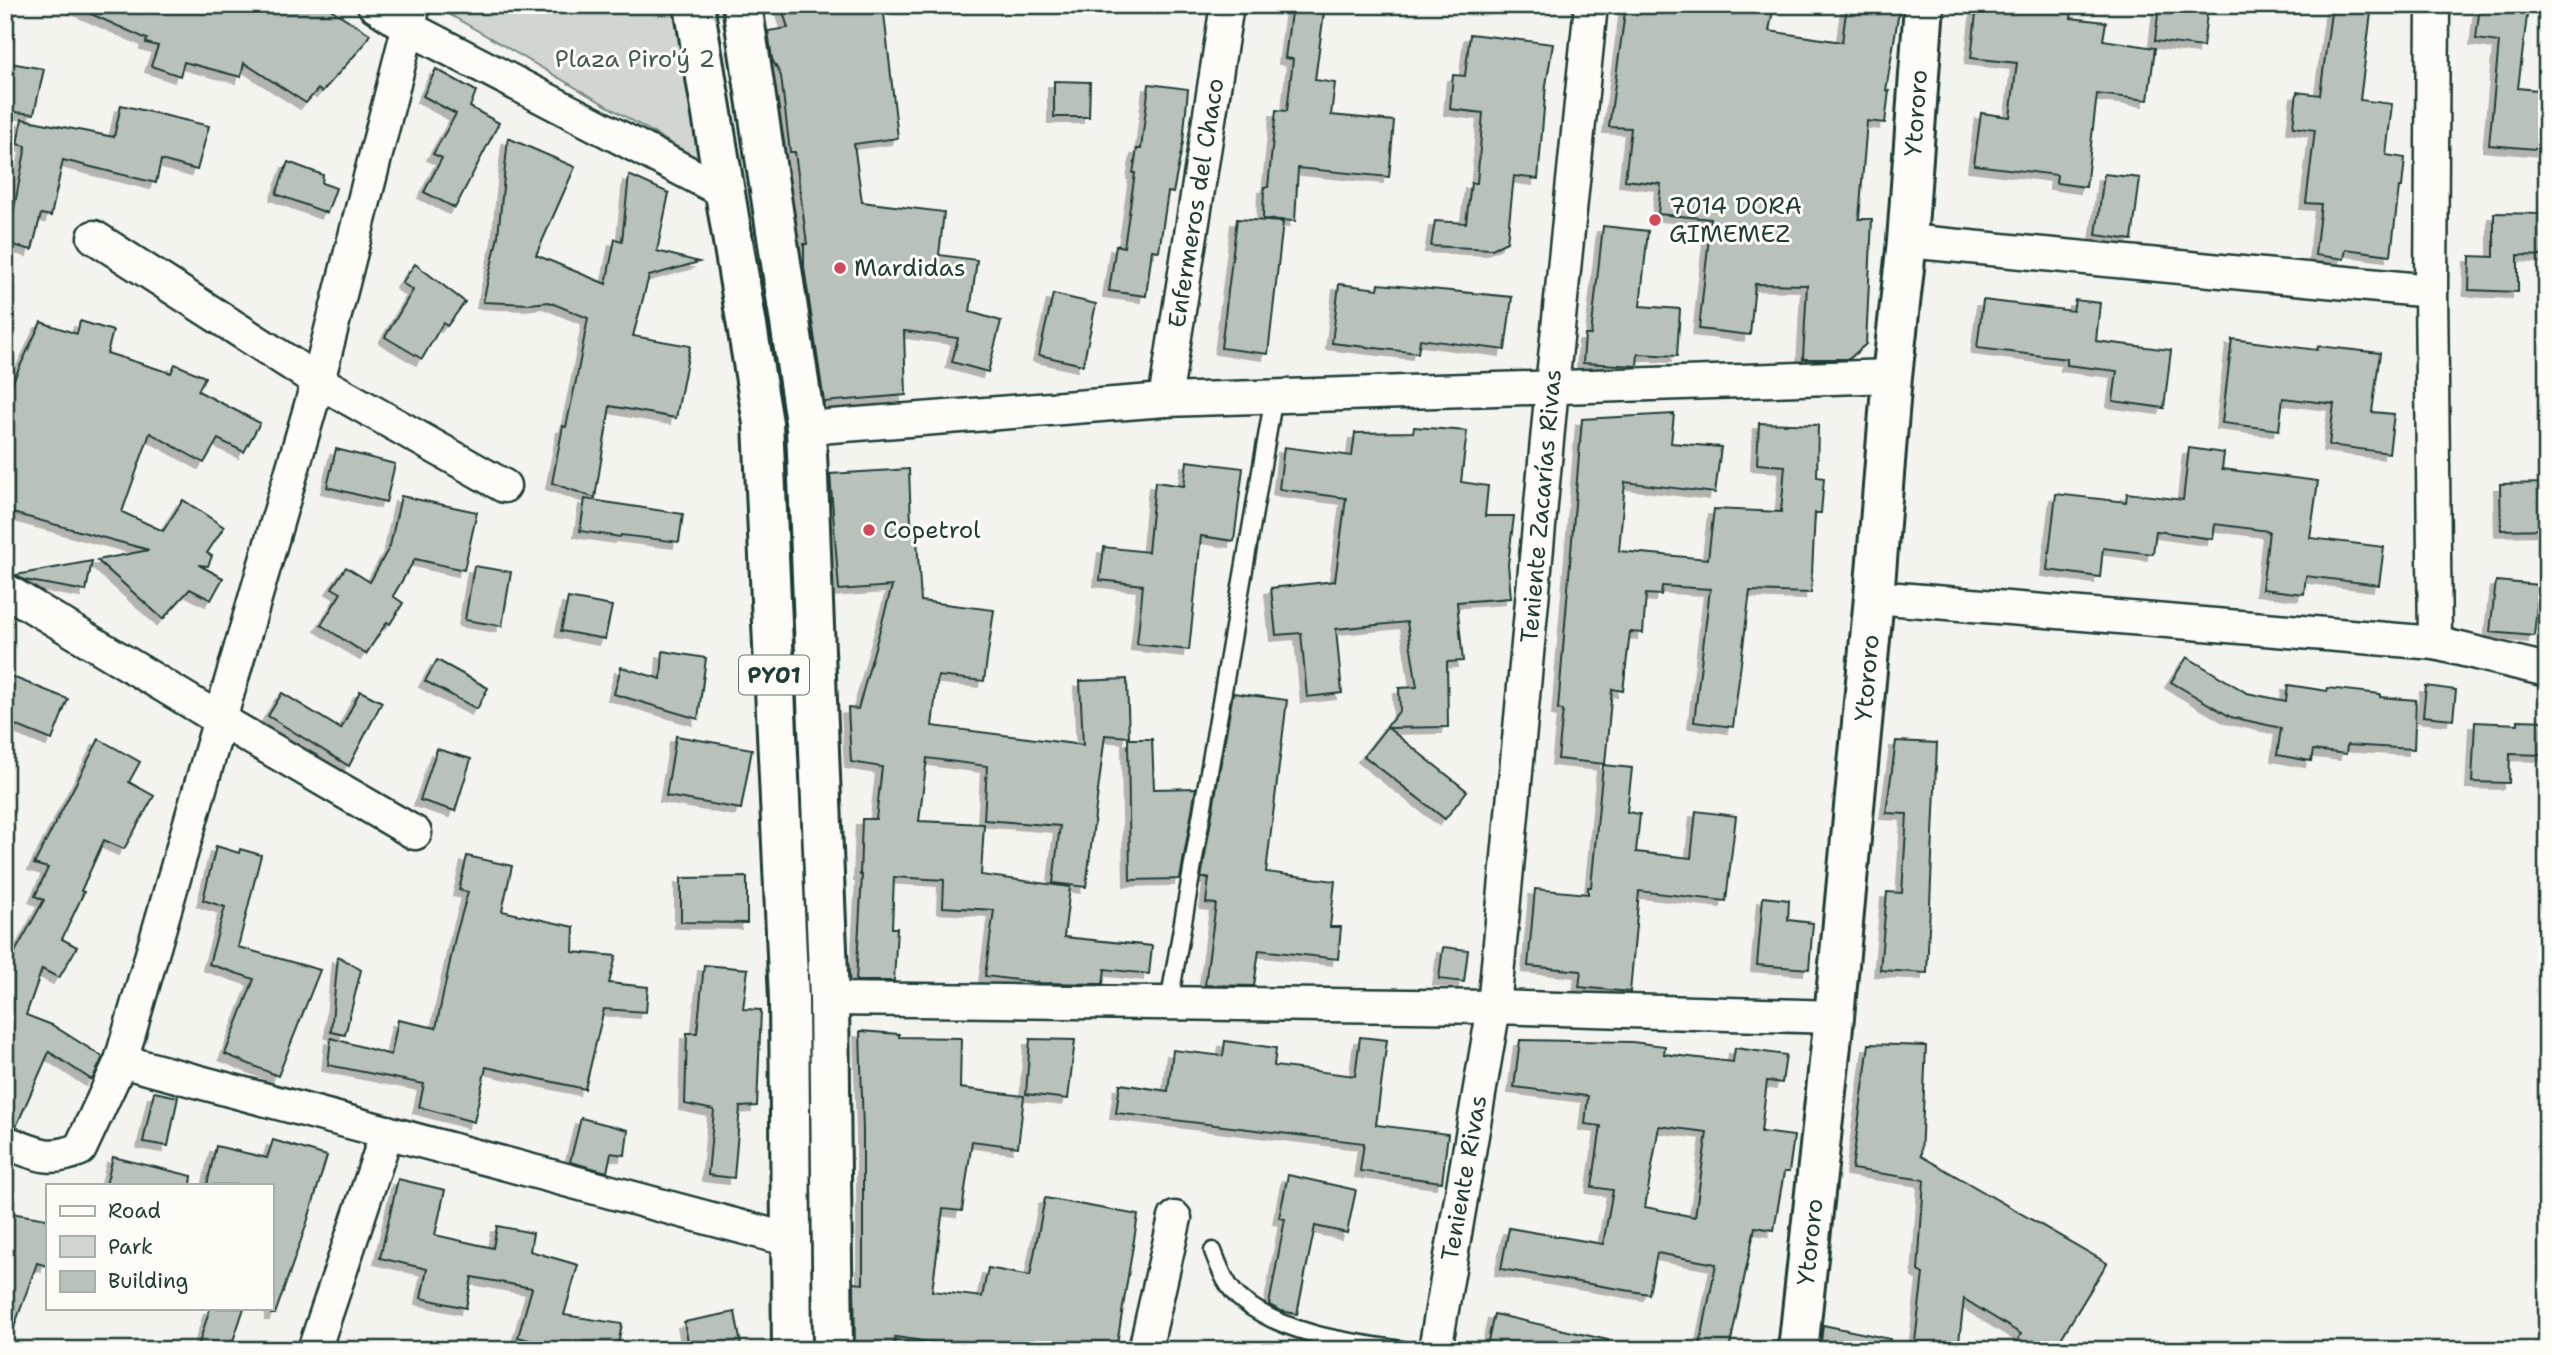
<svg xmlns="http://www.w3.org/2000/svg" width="2552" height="1355" font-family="'Shantell Sans',sans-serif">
<defs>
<filter id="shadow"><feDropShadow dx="-6" dy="6" stdDeviation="0" flood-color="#0004"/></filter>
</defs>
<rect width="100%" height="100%" fill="#f4f4ef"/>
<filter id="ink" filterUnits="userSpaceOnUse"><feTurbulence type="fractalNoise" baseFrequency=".0143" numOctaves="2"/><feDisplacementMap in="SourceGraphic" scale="14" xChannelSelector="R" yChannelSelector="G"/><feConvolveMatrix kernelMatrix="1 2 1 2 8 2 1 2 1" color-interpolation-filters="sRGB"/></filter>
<g filter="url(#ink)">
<polygon fill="#d1d6d1" stroke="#788a82" stroke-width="2" points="451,5 682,5 707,164 449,14"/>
<g fill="#b9c1bb" stroke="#1f3d34" stroke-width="2" fill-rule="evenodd" filter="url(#shadow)">
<polygon points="71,5 324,5 370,34 363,46 322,92 318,89 306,103 244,63 241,77 184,62 180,76 151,66 158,46 146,43 147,39"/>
<polygon points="781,5 883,5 898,138 854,144 862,202 944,212 939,255 977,260 970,312 1001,321 988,372 952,362 958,338 904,331 906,395 824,402 804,267 804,244 807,244 795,152 790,152 781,76 772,59 768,31 788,28"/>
<polygon points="1292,5 1325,5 1315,80 1335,83 1331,115 1394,121 1389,177 1298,168 1295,221 1263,219 1264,187 1268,187 1276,110 1287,111 1293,59 1285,58"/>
<polygon points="1626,5 1774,5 1769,31 1842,42 1847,5 1900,5 1886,90 1889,91 1885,123 1867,121 1859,219 1872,219 1866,344 1849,359 1803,359 1807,285 1755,284 1750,335 1699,329 1711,219 1658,214 1661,184 1625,180 1631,128 1609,127"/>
<polygon points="1977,5 2073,5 2071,18 2106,22 2103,40 2155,48 2148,100 2097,94 2086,187 2056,183 2057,175 1974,165 1981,113 2010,117 2017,63 1971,58"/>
<polygon points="2159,5 2208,5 2203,47 2155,41"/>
<polygon points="2332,5 2372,5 2360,100 2392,104 2386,155 2405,158 2402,187 2399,187 2391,255 2346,249 2344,259 2315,255 2321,204 2306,203 2315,130 2293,127 2297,92 2320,95"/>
<polygon points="2480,5 2528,8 2518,88 2547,91 2547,150 2489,145 2499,42 2476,39"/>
<polygon points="1470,34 1553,44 1546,85 1538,179 1514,176 1507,242 1492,249 1431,246 1435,221 1466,223 1471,183 1477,183 1483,113 1450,109 1453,75 1465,76"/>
<polygon points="5,62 44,69 34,114 5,111"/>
<polygon points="436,69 476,91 470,107 499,123 455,208 424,192 442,158 433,154 456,114 423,96"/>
<polygon points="1054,81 1090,82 1089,117 1054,117"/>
<polygon points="1149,84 1188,89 1183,142 1173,193 1168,192 1159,251 1152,250 1146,296 1109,291 1116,245 1124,247 1135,173 1133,173 1137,149 1141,149"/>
<polygon points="121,105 209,126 197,170 161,160 156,183 63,160 51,216 41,214 32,250 5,243 5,212 13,214 26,146 17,144 22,119 114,137"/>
<polygon points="508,138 575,167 536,255 606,284 615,239 622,241 629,175 669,193 657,251 699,262 649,276 633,336 690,346 676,418 610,406 595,498 552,483 563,426 566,427 577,376 588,318 549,302 530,304 483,302 498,236"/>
<polygon points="288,162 323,175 322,183 336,188 327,213 276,194"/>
<polygon points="2104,174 2140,178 2132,240 2096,235"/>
<polygon points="2494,213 2547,214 2547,256 2518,255 2518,292 2469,290 2470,256 2494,257"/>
<polygon points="1237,219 1283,222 1268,354 1221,348"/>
<polygon points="1603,226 1648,231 1640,306 1680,309 1677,356 1638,354 1637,366 1583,363 1585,335 1591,335"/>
<polygon points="415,264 465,302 447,326 443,323 422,359 385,337 413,290 402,283"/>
<polygon points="1339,284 1378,289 1379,284 1512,297 1505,350 1420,339 1418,353 1332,343"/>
<polygon points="1053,294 1096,304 1083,365 1039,355"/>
<polygon points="1983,300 2073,311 2075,300 2100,303 2096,341 2171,350 2164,408 2113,401 2117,371 2067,365 2067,359 1977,348"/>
<polygon points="80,321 113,331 107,353 171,373 175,364 205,377 198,391 260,423 244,452 218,439 204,463 150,433 122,512 163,531 183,500 224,527 207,553 212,556 208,566 199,565 223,578 211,600 190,589 163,619 97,560 149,550 5,511 5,398 41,322 77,334"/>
<polygon points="2232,339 2317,350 2318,346 2380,353 2372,412 2394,414 2389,453 2329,445 2334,404 2283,398 2279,430 2222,423"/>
<polygon points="1674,414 1671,443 1721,447 1715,493 1625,482 1619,551 1708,559 1714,509 1781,512 1785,466 1757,464 1759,423 1818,425 1817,477 1824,478 1821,513 1815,513 1811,593 1750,591 1733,727 1694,722 1710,589 1662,586 1661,595 1646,594 1643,633 1630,632 1623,691 1612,689 1605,764 1558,759 1563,710 1558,709 1582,419"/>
<polygon points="1414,427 1467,431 1461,482 1488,486 1485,516 1514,516 1508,564 1511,598 1457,602 1463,661 1447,662 1448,727 1388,728 1467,791 1445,819 1364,756 1400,710 1399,688 1417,687 1407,622 1336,629 1342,693 1307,697 1301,633 1276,635 1271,588 1335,581 1346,498 1279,489 1284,447 1352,456 1355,433 1413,432"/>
<polygon points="2189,448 2224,453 2222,469 2318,481 2310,538 2384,547 2379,585 2306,576 2304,594 2262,589 2269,531 2215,524 2213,539 2156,531 2153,554 2103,548 2100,577 2047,570 2056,494 2126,502 2127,493 2183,500"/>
<polygon points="336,449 395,464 386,502 327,487"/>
<polygon points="1187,461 1243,468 1234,541 1201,536 1189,650 1137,644 1143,585 1100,580 1104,547 1148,552 1155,482 1184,486"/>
<polygon points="909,469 911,523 916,523 921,601 994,610 984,681 938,676 932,726 1083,745 1080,681 1127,679 1129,737 1105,735 1086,887 1053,883 1060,826 984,820 987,766 927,758 919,821 984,824 981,875 1070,887 1064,937 1152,946 1149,974 1105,969 1103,984 1041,983 985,976 994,910 943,907 944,880 894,877 892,928 897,928 894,981 856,981 862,875 860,875 862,819 876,819 882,767 851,762 848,708 858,709 892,586 839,590 830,474"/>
<polygon points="2547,483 2547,529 2501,530 2500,484"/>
<polygon points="401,496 477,512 464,570 415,559 393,596 403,603 390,624 387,622 366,654 321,625 341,593 332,588 346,567 370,582 390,546"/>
<polygon points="585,499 683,514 679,542 621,535 620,537 580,531"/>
<polygon points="92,561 86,591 24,580 16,575"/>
<polygon points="474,566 511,572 502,626 465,620"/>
<polygon points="2496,581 2539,585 2534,636 2490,632"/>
<polygon points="568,598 612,606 605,639 561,631"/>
<polygon points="663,651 706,658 698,719 614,694 621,667 661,679"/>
<polygon points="2187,657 2247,693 2286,701 2288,685 2327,691 2328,688 2380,694 2380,697 2416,700 2414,749 2347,745 2346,754 2313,750 2311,761 2277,755 2281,728 2231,717 2171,682"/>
<polygon points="437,660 488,688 477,709 425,681"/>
<polygon points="5,674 68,699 52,740 5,721"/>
<polygon points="2426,686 2456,690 2453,719 2423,716"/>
<polygon points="360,691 382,702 349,766 268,716 282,693 341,729"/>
<polygon points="1233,693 1287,700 1266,872 1335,881 1330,927 1341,927 1338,959 1259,950 1254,986 1205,985 1216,904 1206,903 1209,878 1201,878"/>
<polygon points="2518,720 2547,721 2547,755 2510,754 2509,783 2472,782 2475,722 2518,724"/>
<polygon points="676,736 752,749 741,809 666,796"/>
<polygon points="99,739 140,762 129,782 154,796 124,849 104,840 81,891 84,892 62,939 77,947 59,978 42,969 26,1015 52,1025 103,1057 92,1080 49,1052 16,1127 5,1124 5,983 10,961 44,900 35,896 48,868 34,864"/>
<polygon points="1128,739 1152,739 1154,789 1196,788 1180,879 1130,880"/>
<polygon points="1896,741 1937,743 1927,973 1880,970 1887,892 1902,893 1907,814 1886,813"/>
<polygon points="437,749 471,759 455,811 420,800"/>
<polygon points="1603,765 1632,768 1627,812 1640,814 1636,852 1691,858 1696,811 1736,816 1726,901 1639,891 1630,992 1579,987 1581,971 1528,966 1535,889 1588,894 1588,887 1591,887"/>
<polygon points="216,846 239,853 240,849 261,855 238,947 320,970 278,1076 225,1054 254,979 209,964 225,907 203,900"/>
<polygon points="467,856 512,866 502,911 574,927 573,952 616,956 609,983 648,987 646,1012 604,1009 585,1089 486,1067 474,1122 419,1107 424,1084 328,1065 331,1038 391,1055 398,1020 436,1028 455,938 468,892 459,890"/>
<polygon points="747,877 747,923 681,922 681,878"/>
<polygon points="1763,897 1789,900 1788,920 1813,923 1809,969 1757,965"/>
<polygon points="1443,947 1468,950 1464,982 1439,979"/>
<polygon points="338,956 361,970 345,1035 331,1032"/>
<polygon points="704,965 748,969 743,1009 761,1010 757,1106 740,1107 734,1178 708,1175 714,1110 685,1104 687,1033 697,1033"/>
<polygon points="860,1031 899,1034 899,1037 961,1038 960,1088 1024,1096 1018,1147 972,1141 962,1211 943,1209 932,1291 982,1297 988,1268 1030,1276 1045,1198 1138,1215 1116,1350 970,1350 971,1348 895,1337 894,1350 855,1350 854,1283 863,1284 863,1131"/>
<polygon points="1360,1037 1387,1040 1376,1125 1448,1134 1442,1182 1360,1171 1364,1143 1116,1113 1120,1084 1168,1091 1173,1050 1223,1056 1225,1041 1276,1048 1274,1066 1355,1076"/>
<polygon points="1030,1039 1075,1040 1068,1099 1026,1094"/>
<path d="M 1520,1040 L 1632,1042 L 1665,1046 L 1664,1054 L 1733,1062 L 1735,1048 L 1786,1055 L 1782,1083 L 1767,1081 L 1761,1132 L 1794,1136 L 1789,1172 L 1784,1172 L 1774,1230 L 1755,1227 L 1729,1350 L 1699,1350 L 1716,1264 L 1657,1253 L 1649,1294 L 1501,1269 L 1509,1228 L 1603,1244 L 1613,1190 L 1592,1187 L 1601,1126 L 1585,1124 L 1588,1096 L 1514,1087 ZM 1659,1126 L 1707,1132 L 1695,1217 L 1645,1207 Z"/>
<polygon points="1869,1044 1926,1046 1921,1156 2107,1263 2054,1350 2012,1350 2021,1334 1964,1299 1958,1350 1914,1350 1923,1274 1918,1271 1924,1180 1852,1169"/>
<polygon points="154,1092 178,1097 168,1146 143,1142"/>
<polygon points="581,1118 628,1130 625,1155 611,1153 607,1172 570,1162"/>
<polygon points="273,1140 327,1156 306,1226 275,1314 271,1314 271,1185 207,1185 216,1146 267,1158"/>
<polygon points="113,1157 192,1176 191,1185 106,1185"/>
<polygon points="1288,1175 1356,1190 1347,1233 1315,1226 1297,1314 1281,1311 1269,1305 1285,1219 1279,1218"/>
<polygon points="398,1179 445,1190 435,1235 493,1248 497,1226 533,1233 530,1251 578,1265 564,1315 622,1324 617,1350 564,1350 518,1337 532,1288 472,1277 466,1308 421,1298 427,1269 380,1258"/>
<polygon points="5,1212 47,1219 47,1266 37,1263 8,1344 5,1343"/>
<polygon points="210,1308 244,1308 230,1350 197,1350"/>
<polygon points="735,1312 741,1345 719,1350 690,1350 684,1322"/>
<polygon points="1494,1314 1608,1340 1607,1350 1486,1350"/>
<polygon points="1823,1325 1890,1339 1888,1350 1820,1350"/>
</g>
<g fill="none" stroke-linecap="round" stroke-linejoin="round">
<defs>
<g id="lane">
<polyline points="1169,1003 1274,396"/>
<path d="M 1213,1251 C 1220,1269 1227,1289 1243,1301 C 1287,1335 1348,1342 1402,1350"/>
</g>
<g id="street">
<polyline points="374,5 409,28 725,192"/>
<polyline points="2433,5 2431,291 2435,643"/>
<polyline points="94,237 318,381 504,486"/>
<polyline points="1907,241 2431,291"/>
<polyline points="1165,400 1227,5"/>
<polyline points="806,428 1165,400 1892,376"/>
<polyline points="5,590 219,719 415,833"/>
<polyline points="1874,597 2435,643 2547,670"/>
<polyline points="829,999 1494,1007 1834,1017"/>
<polyline points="121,1061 790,1240"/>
<path d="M 5,1142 C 36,1153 48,1163 80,1149 L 121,1061 L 318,381 L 414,5"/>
<polyline points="314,1350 387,1132"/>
<polyline points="1145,1350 1175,1218"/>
<polyline points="1435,1350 1494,1007 1552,387 1591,5"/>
</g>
<polyline id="secondary" points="1798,1350 1834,1017 1874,597 1892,376 1907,241 1924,5"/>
<g id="highway">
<polyline points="694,5 763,423 789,999 792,1350"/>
<polyline points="742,5 806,428 829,999 833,1350"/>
</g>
</defs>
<use href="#lane" stroke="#1f3d34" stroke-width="21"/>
<use href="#street" stroke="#1f3d34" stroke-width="37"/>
<use href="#secondary" stroke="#1f3d34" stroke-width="44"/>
<use href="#highway" stroke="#1f3d34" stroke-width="44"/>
<use href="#lane" stroke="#fdfcf7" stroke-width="16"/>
<use href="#street" stroke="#fdfcf7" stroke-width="32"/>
<use href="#secondary" stroke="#fdfcf7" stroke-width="38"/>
<use href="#highway" stroke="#fdfcf7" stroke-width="38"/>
</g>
</g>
<g fill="#d1495b" stroke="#fdfcf7" stroke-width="2.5">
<circle cx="1655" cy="220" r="7"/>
<circle cx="840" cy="268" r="7"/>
<circle cx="869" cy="530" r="7"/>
</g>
<g text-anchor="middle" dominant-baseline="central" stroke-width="6" stroke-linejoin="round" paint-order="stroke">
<rect fill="#fdfcf7" stroke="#62766e" stroke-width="2" x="739" y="655.5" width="70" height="39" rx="5"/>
<g font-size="23" font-weight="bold" fill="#1f3d34">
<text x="774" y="675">PY01</text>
</g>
<g font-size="24" fill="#435c53" stroke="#fdfcf7">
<text x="635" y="59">Plaza Piro'ý 2</text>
</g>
<g font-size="24" fill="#1f3d34" stroke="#fdfcf7">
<text transform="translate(1916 113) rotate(-86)">Ytororo</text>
<text transform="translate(1196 203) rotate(-81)">Enfermeros del Chaco</text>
<text transform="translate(1541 506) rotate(-85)">Teniente Zacarías Rivas</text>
<text transform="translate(1867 678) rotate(-85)">Ytororo</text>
<text transform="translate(1464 1178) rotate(-80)">Teniente Rivas</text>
<text transform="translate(1810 1242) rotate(-84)">Ytororo</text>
</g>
<g font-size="24" fill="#1f3d34" stroke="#fdfcf7" text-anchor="start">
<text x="1669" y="206">7014 DORA<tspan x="1669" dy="28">GIMEMEZ</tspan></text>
<text x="854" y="268">Mardidas</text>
<text x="883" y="530">Copetrol</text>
</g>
</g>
<rect width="2552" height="1355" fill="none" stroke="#fdfcf7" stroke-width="28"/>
<rect x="14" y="14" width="2524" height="1327" fill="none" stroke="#1f3d34" stroke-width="2.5" filter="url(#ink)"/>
<rect x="46" y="1184" width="228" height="126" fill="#fdfcf7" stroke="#a4b0a9" stroke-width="2"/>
<rect x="60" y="1206" width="35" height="10" fill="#fdfcf7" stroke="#a4b0a9" stroke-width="2"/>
<text x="108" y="1218" font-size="21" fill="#1f3d34">Road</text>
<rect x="60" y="1236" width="35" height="21" fill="#d1d6d1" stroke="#a4b0a9" stroke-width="2"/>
<text x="108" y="1254" font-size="21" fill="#1f3d34">Park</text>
<rect x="60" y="1271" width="35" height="21" fill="#b9c1bb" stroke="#a4b0a9" stroke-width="2"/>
<text x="108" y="1288" font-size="21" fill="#1f3d34">Building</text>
</svg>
